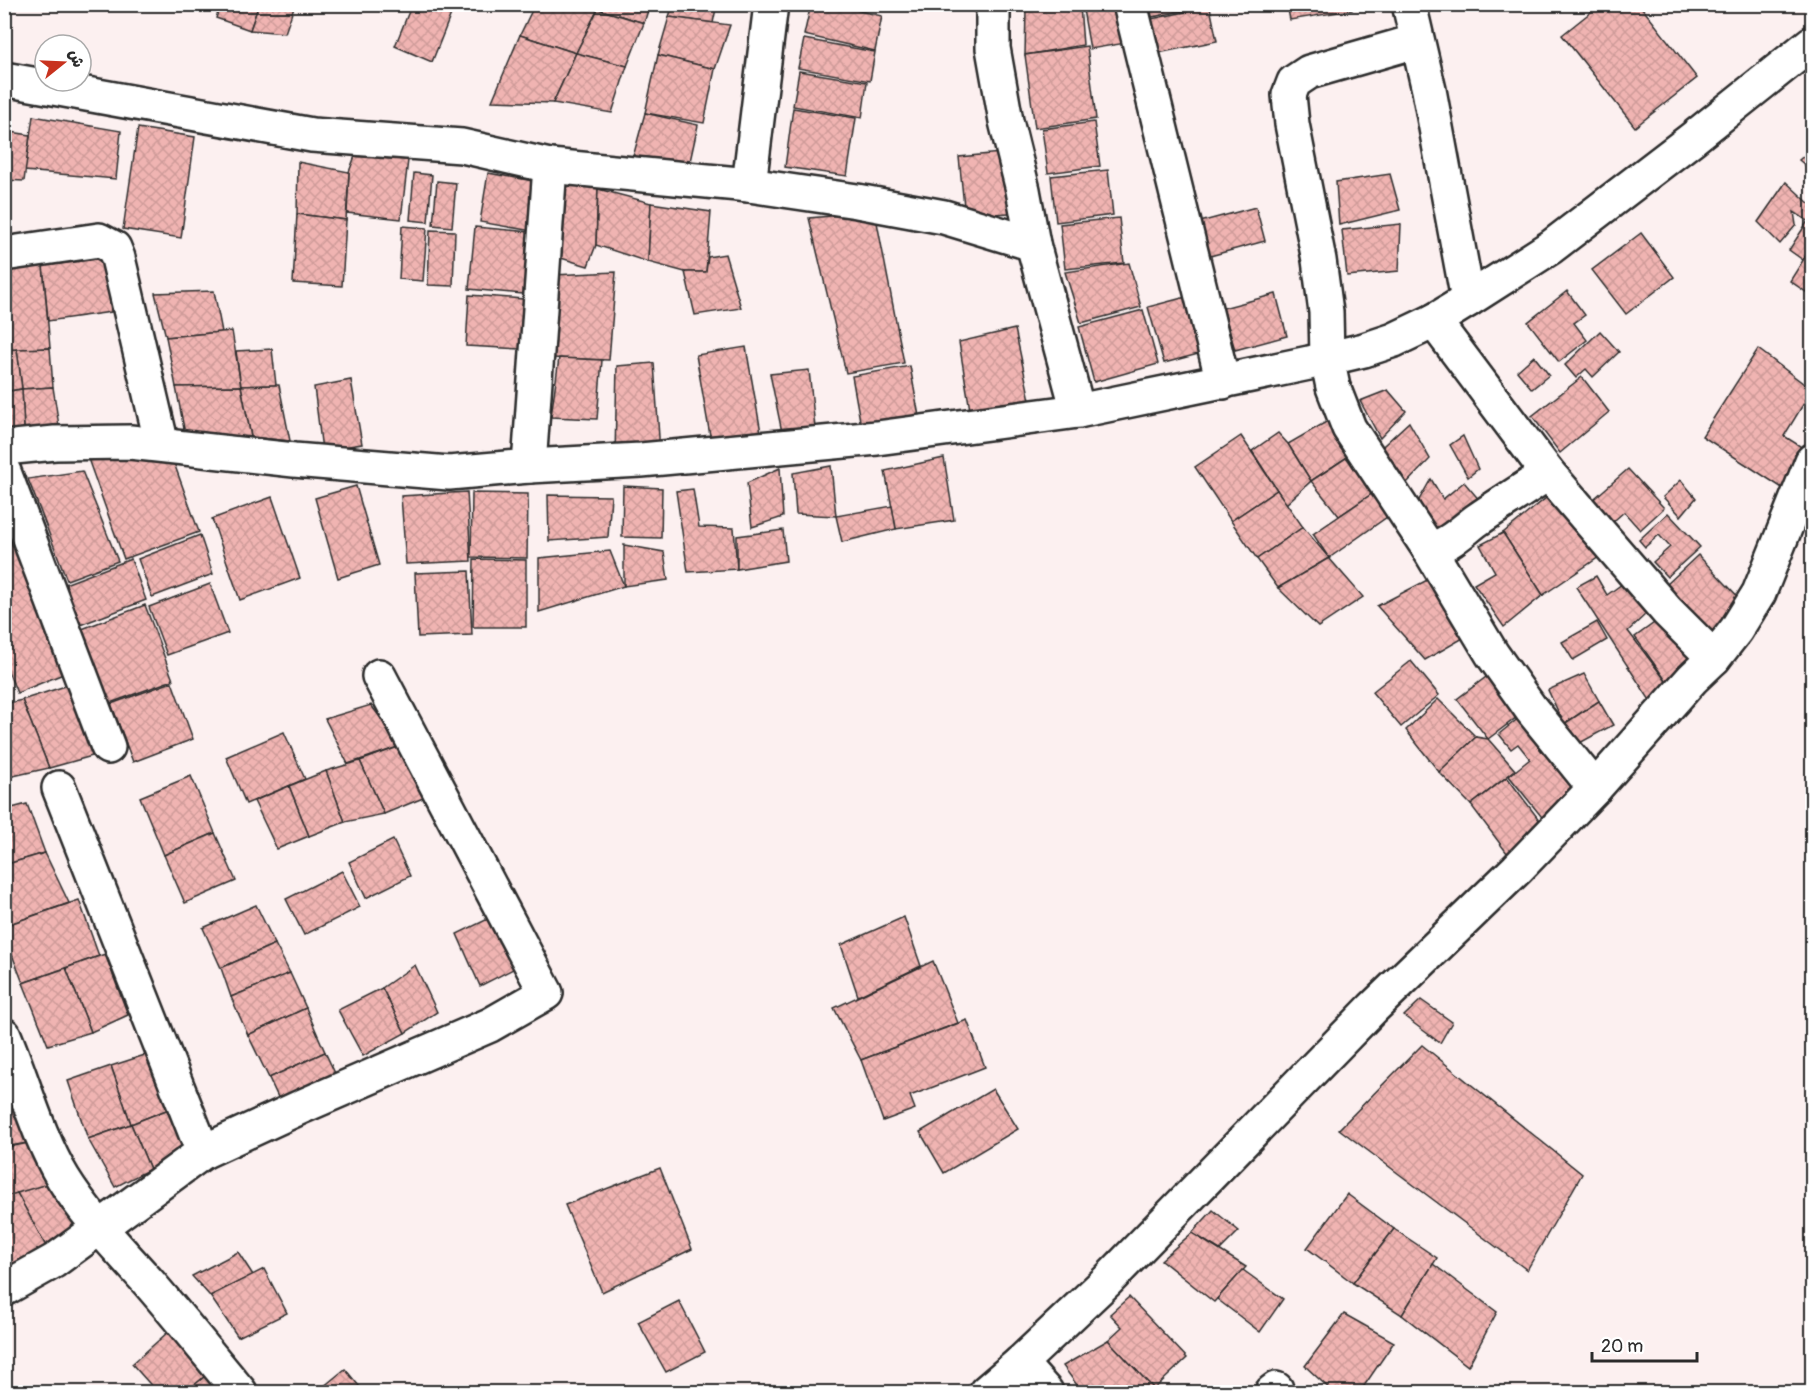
<svg xmlns="http://www.w3.org/2000/svg" width="1817" height="1397" font-family="Pangolin,'Playpen Sans Arabic',sans-serif">
<defs>
<pattern id="building-cross-hatch" width="8" height="8" patternUnits="userSpaceOnUse" patternTransform="scale(1.5)"><rect width="8" height="8" fill="#f0b4b2"/><path d="M0 0l8 8M0 8l8-8" fill="none" stroke="#ce9b99"/></pattern>
</defs>
<rect width="100%" height="100%" fill="#fcf0f0"/>
<filter id="ink" filterUnits="userSpaceOnUse"><feTurbulence type="fractalNoise" baseFrequency=".0167" numOctaves="2"/><feDisplacementMap in="SourceGraphic" scale="12" xChannelSelector="R" yChannelSelector="G"/><feConvolveMatrix kernelMatrix="1 2 1 2 8 2 1 2 1" color-interpolation-filters="sRGB"/></filter>
<g filter="url(#ink)">
<g fill="url(#building-cross-hatch)" stroke="#2b2b2b" stroke-width="1.5">
<polygon points="221,4 259,4 250,30 216,18"/>
<polygon points="259,4 295,4 285,33 250,30"/>
<polygon points="412,4 455,4 432,62 395,46"/>
<polygon points="535,4 583,4 598,9 576,53 520,35"/>
<polygon points="600,4 650,4 644,23 598,9"/>
<polygon points="673,4 717,4 713,23 669,17"/>
<polygon points="811,4 829,4 882,16 875,51 804,35"/>
<polygon points="1026,4 1079,4 1079,5 1027,9"/>
<polygon points="1082,4 1125,4 1132,42 1090,49"/>
<polygon points="1150,4 1208,4 1208,6 1152,17"/>
<polygon points="1287,4 1351,4 1352,10 1290,20"/>
<polygon points="1601,4 1639,4 1697,78 1635,127 1562,35"/>
<polygon points="1080,6 1083,45 1025,55 1026,10"/>
<polygon points="1210,7 1217,41 1158,53 1151,19"/>
<polygon points="598,9 644,23 627,66 576,53"/>
<polygon points="669,17 730,25 715,69 658,55"/>
<polygon points="520,35 576,53 553,103 492,101"/>
<polygon points="804,39 875,52 870,81 798,68"/>
<polygon points="1087,46 1096,119 1035,128 1025,55"/>
<polygon points="576,53 627,66 612,113 553,103"/>
<polygon points="658,55 715,69 704,123 645,113"/>
<polygon points="799,71 867,82 862,118 793,106"/>
<polygon points="793,108 856,118 847,176 785,167"/>
<polygon points="645,113 698,125 687,175 630,168"/>
<polygon points="33,116 121,131 116,179 25,171"/>
<polygon points="1094,122 1100,166 1048,173 1042,129"/>
<polygon points="138,128 195,137 181,238 123,229"/>
<polygon points="4,131 30,135 24,181 4,180"/>
<polygon points="1812,149 1812,171 1799,160"/>
<polygon points="1011,152 1024,212 965,216 959,157"/>
<polygon points="355,156 408,160 401,219 347,213 349,172"/>
<polygon points="298,162 349,172 346,220 297,214"/>
<polygon points="1108,170 1113,215 1056,222 1051,176"/>
<polygon points="559,171 600,178 598,189 596,245 588,266 554,256"/>
<polygon points="414,173 432,175 428,222 410,220"/>
<polygon points="488,173 539,182 532,231 480,222"/>
<polygon points="1390,174 1400,210 1339,225 1336,182"/>
<polygon points="437,181 456,183 452,227 433,225"/>
<polygon points="1786,182 1812,206 1812,246 1803,260 1789,250 1808,221 1794,212 1796,225 1780,244 1758,222"/>
<polygon points="598,189 651,203 648,262 596,245"/>
<polygon points="651,203 711,212 706,272 685,272 648,262"/>
<polygon points="1256,207 1265,241 1210,256 1200,222"/>
<polygon points="875,212 904,363 846,373 809,218"/>
<polygon points="297,214 346,220 342,286 293,283"/>
<polygon points="1119,218 1124,263 1065,269 1060,224"/>
<polygon points="1401,224 1399,271 1347,276 1342,230"/>
<polygon points="402,226 427,228 423,281 399,279"/>
<polygon points="475,227 530,232 523,294 469,289"/>
<polygon points="430,230 455,231 453,286 428,285"/>
<polygon points="1641,233 1674,277 1626,314 1592,270"/>
<polygon points="1812,246 1812,296 1790,281"/>
<polygon points="725,254 741,308 695,315 685,272 706,272 708,257"/>
<polygon points="105,258 111,312 48,321 43,266"/>
<polygon points="1129,263 1141,307 1081,323 1065,272"/>
<polygon points="43,266 50,348 4,350 4,268"/>
<polygon points="616,272 609,360 551,358 553,275"/>
<polygon points="214,291 222,332 166,337 155,293"/>
<polygon points="1567,291 1585,315 1574,323 1587,340 1559,362 1528,322"/>
<polygon points="1276,294 1287,336 1235,350 1223,308"/>
<polygon points="469,295 523,299 520,349 466,346"/>
<polygon points="1190,296 1206,352 1164,363 1148,307"/>
<polygon points="1143,310 1158,364 1094,382 1079,327"/>
<polygon points="1015,329 1030,400 971,416 959,342"/>
<polygon points="232,331 241,386 176,387 166,337"/>
<polygon points="1600,331 1619,352 1593,377 1586,369 1576,378 1565,365"/>
<polygon points="746,347 762,438 712,447 696,355"/>
<polygon points="50,348 53,387 22,389 17,349"/>
<polygon points="17,349 22,389 4,392 4,350"/>
<polygon points="272,349 276,385 241,386 236,351"/>
<polygon points="1758,349 1812,390 1784,436 1811,453 1787,491 1702,436"/>
<polygon points="1534,356 1549,375 1532,389 1517,371"/>
<polygon points="559,358 602,360 597,419 551,417"/>
<polygon points="654,363 660,452 615,454 617,366"/>
<polygon points="910,366 920,422 862,432 852,376"/>
<polygon points="809,370 816,437 784,442 770,374"/>
<polygon points="1582,377 1609,412 1560,453 1532,416"/>
<polygon points="351,380 362,444 322,450 314,387"/>
<polygon points="276,385 279,385 290,441 251,437 241,386"/>
<polygon points="241,386 251,437 185,434 176,387"/>
<polygon points="53,387 59,426 24,429 22,389"/>
<polygon points="22,389 24,429 4,431 4,392"/>
<polygon points="1388,390 1406,411 1380,438 1360,401"/>
<polygon points="1333,418 1352,454 1311,481 1288,444"/>
<polygon points="1409,422 1430,459 1404,486 1383,446"/>
<polygon points="1278,433 1288,444 1311,481 1286,504 1252,451"/>
<polygon points="1241,436 1277,490 1231,521 1195,467"/>
<polygon points="1463,436 1478,469 1468,477 1450,445"/>
<polygon points="170,452 199,532 124,559 87,456"/>
<polygon points="1352,454 1379,489 1339,516 1311,481"/>
<polygon points="944,458 954,520 896,529 885,471"/>
<polygon points="831,466 836,516 796,514 793,473"/>
<polygon points="780,468 783,517 752,527 747,483"/>
<polygon points="1628,469 1664,508 1640,530 1624,512 1608,526 1588,504"/>
<polygon points="82,471 118,561 67,580 28,479"/>
<polygon points="1431,479 1443,499 1464,482 1487,509 1435,544 1419,500"/>
<polygon points="1681,480 1696,498 1681,516 1663,497"/>
<polygon points="356,486 379,565 338,578 315,498"/>
<polygon points="623,486 662,488 661,538 622,537"/>
<polygon points="693,489 699,527 734,528 737,569 688,572 676,491"/>
<polygon points="1379,489 1394,512 1329,558 1313,534"/>
<polygon points="1277,490 1303,527 1257,559 1231,521"/>
<polygon points="467,492 471,561 406,564 401,496"/>
<polygon points="472,493 528,494 527,558 471,557"/>
<polygon points="1551,494 1579,524 1599,557 1543,595 1503,533"/>
<polygon points="548,495 611,496 608,537 549,541"/>
<polygon points="272,497 300,578 240,600 212,519"/>
<polygon points="892,506 896,529 842,542 836,516"/>
<polygon points="1668,513 1700,547 1667,577 1653,562 1670,547 1659,535 1645,547 1639,540"/>
<polygon points="1303,527 1329,558 1278,588 1257,559"/>
<polygon points="783,530 786,561 737,569 737,536"/>
<polygon points="17,533 68,672 17,693 4,661 4,536"/>
<polygon points="1503,533 1543,595 1504,627 1474,584 1495,572 1480,545"/>
<polygon points="200,535 213,574 152,597 138,559"/>
<polygon points="624,545 664,552 668,580 624,586"/>
<polygon points="610,551 624,586 539,612 539,558"/>
<polygon points="1698,555 1749,608 1716,639 1665,586"/>
<polygon points="1329,558 1363,597 1318,627 1278,588"/>
<polygon points="131,559 146,600 80,625 65,584"/>
<polygon points="474,559 526,560 526,627 473,627"/>
<polygon points="469,571 472,635 418,637 415,573"/>
<polygon points="1437,575 1472,633 1425,660 1377,606"/>
<polygon points="1596,576 1607,595 1622,584 1646,614 1628,631 1672,689 1653,705 1576,587"/>
<polygon points="210,584 228,633 167,655 149,607"/>
<polygon points="145,605 173,680 110,703 82,629"/>
<polygon points="1657,621 1696,661 1672,689 1635,637"/>
<polygon points="1597,622 1607,640 1573,660 1562,642"/>
<polygon points="1411,661 1439,695 1401,727 1372,692"/>
<polygon points="1498,668 1529,708 1488,739 1457,699"/>
<polygon points="1584,674 1599,701 1564,724 1548,690"/>
<polygon points="78,682 103,753 49,768 22,700"/>
<polygon points="172,682 193,739 133,762 111,704"/>
<polygon points="1438,699 1476,737 1439,772 1406,730"/>
<polygon points="22,700 49,768 4,778 4,704"/>
<polygon points="1599,701 1613,725 1576,745 1564,724"/>
<polygon points="371,705 401,746 348,764 325,719"/>
<polygon points="1520,717 1580,792 1545,821 1509,776 1530,759 1518,744 1511,749 1499,734"/>
<polygon points="284,732 305,779 246,804 226,757"/>
<polygon points="1476,737 1488,739 1515,770 1471,805 1439,772"/>
<polygon points="401,746 423,798 384,814 360,761"/>
<polygon points="360,761 384,814 345,822 326,771"/>
<polygon points="326,771 345,822 309,836 289,786"/>
<polygon points="191,776 215,833 164,855 140,797"/>
<polygon points="1507,777 1543,825 1507,853 1471,805"/>
<polygon points="289,786 309,836 277,849 254,801"/>
<polygon points="27,804 45,853 4,865 4,810"/>
<polygon points="215,833 236,881 185,903 164,855"/>
<polygon points="393,840 410,876 366,898 349,862"/>
<polygon points="45,853 69,903 4,926 4,865"/>
<polygon points="342,871 360,907 304,935 286,899"/>
<polygon points="79,900 99,956 23,983 4,934 4,926"/>
<polygon points="256,905 275,944 221,968 203,928"/>
<polygon points="494,916 519,966 480,986 457,934"/>
<polygon points="904,917 921,966 858,996 841,945"/>
<polygon points="275,944 290,973 231,997 221,968"/>
<polygon points="105,954 128,1015 91,1032 66,968"/>
<polygon points="933,961 958,1023 861,1060 834,1008"/>
<polygon points="415,965 437,1012 405,1033 382,988"/>
<polygon points="66,968 91,1032 48,1045 23,983"/>
<polygon points="290,973 306,1008 248,1035 231,997"/>
<polygon points="382,988 405,1033 363,1056 338,1010"/>
<polygon points="1421,1000 1452,1022 1440,1043 1404,1016"/>
<polygon points="306,1008 325,1052 269,1078 248,1035"/>
<polygon points="967,1020 985,1067 910,1096 915,1109 883,1121 861,1060"/>
<polygon points="1422,1045 1582,1174 1527,1270 1339,1129"/>
<polygon points="325,1052 340,1084 284,1110 269,1078"/>
<polygon points="148,1054 169,1109 131,1124 111,1066"/>
<polygon points="111,1066 131,1124 88,1139 68,1081"/>
<polygon points="4,1082 39,1141 4,1147"/>
<polygon points="993,1089 1018,1129 944,1173 920,1132"/>
<polygon points="169,1109 184,1144 150,1169 131,1124"/>
<polygon points="131,1124 150,1169 115,1187 88,1139"/>
<polygon points="39,1141 50,1183 4,1199 4,1148"/>
<polygon points="660,1168 692,1249 602,1292 565,1205"/>
<polygon points="57,1181 83,1216 54,1261 17,1193"/>
<polygon points="17,1193 48,1250 9,1270 4,1261 4,1197"/>
<polygon points="1347,1194 1394,1229 1353,1283 1307,1248"/>
<polygon points="1213,1210 1239,1231 1220,1250 1192,1233"/>
<polygon points="1394,1229 1437,1258 1402,1315 1353,1283"/>
<polygon points="1192,1233 1246,1267 1214,1302 1161,1260"/>
<polygon points="238,1252 253,1275 210,1296 192,1276"/>
<polygon points="1433,1264 1497,1312 1468,1366 1402,1315"/>
<polygon points="264,1269 287,1313 238,1337 210,1296"/>
<polygon points="1243,1270 1283,1299 1260,1332 1217,1299"/>
<polygon points="1129,1297 1187,1358 1154,1389 1108,1340 1122,1327 1110,1314"/>
<polygon points="679,1301 705,1352 666,1372 638,1322"/>
<polygon points="1344,1314 1394,1342 1360,1392 1333,1392 1305,1366"/>
<polygon points="177,1324 210,1372 186,1392 157,1392 132,1364"/>
<polygon points="1108,1340 1154,1389 1151,1392 1082,1392 1063,1366"/>
<polygon points="345,1369 364,1392 317,1392"/>
<polygon points="210,1372 228,1392 186,1392"/>
</g>
<g fill="none" stroke-linecap="round" stroke-linejoin="round">
<defs>
<g id="minor">
<polyline points="993,4 993,48 1006,121 1023,190 1033,244 1078,411"/>
<polyline points="1130,4 1223,382"/>
<polyline points="1409,4 1429,90 1468,300"/>
<polyline points="1417,41 1309,72 1294,82 1289,95 1292,124 1319,260 1326,312 1327,358 1333,387 1349,428 1429,549"/>
<polyline points="4,79 312,135 462,146 550,166 749,185 857,201 944,217 1033,244"/>
<polyline points="749,185 771,4"/>
<polyline points="4,254 99,240 114,248 118,258 162,445"/>
<polyline points="1434,321 1548,473 1667,611 1714,658"/>
<polyline points="4,448 55,443 130,442 294,460 449,473 529,466 641,460 877,438 1078,411 1309,363 1364,350 1394,340 1434,321 1468,300 1551,247 1692,139 1812,43"/>
<polyline points="529,466 550,166"/>
<polyline points="4,472 108,747"/>
<path d="M 1548,473 C 1525,489 1500,504 1477,520 C 1462,531 1448,546 1429,549 L 1492,654 L 1531,709 L 1595,788"/>
<polyline points="59,788 203,1152"/>
<path d="M 4,1035 C 24,1083 37,1134 63,1178 C 87,1217 120,1250 150,1284 C 181,1320 210,1356 240,1392"/>
<polyline points="4,1289 54,1261 203,1152 303,1106 490,1025 546,993 379,676"/>
<polyline points="1020,1363 1046,1392"/>
<polyline points="986,1392 1020,1363 1107,1281 1373,1008 1517,869 1595,788 1692,679 1714,658 1736,630 1759,593 1812,461"/>
<polyline points="1272,1392 1276,1389"/>
</g>
</defs>
<use href="#minor" stroke="#2b2b2b" stroke-width="38"/>
<use href="#minor" stroke="#fff" stroke-width="33"/>
</g>
</g>
<rect width="1817" height="1397" fill="none" stroke="#fff" stroke-width="24"/>
<rect x="12" y="12" width="1793" height="1373" fill="none" stroke="#2b2b2b" stroke-width="2" filter="url(#ink)"/>
<g transform="translate(63 63) rotate(72)"><circle r="28" fill="#ffffff" stroke="#aaaaaa" stroke-width="1.5"/>
<path d="M0-4.5L10 22L0 15L-10 22Z" fill="#c8321e"/>
<text y="-9" font-size="16" font-weight="bold" text-anchor="middle" fill="#2b2b2b">ش</text>
</g>
<path d="M1592 1352v9h105v-9" fill="none" stroke="#2b2b2b" stroke-width="3"/>
<text x="1601" y="1352" font-size="18" fill="#2b2b2b" stroke="#ffffff" stroke-width="4.5" paint-order="stroke">20 m</text>
</svg>
